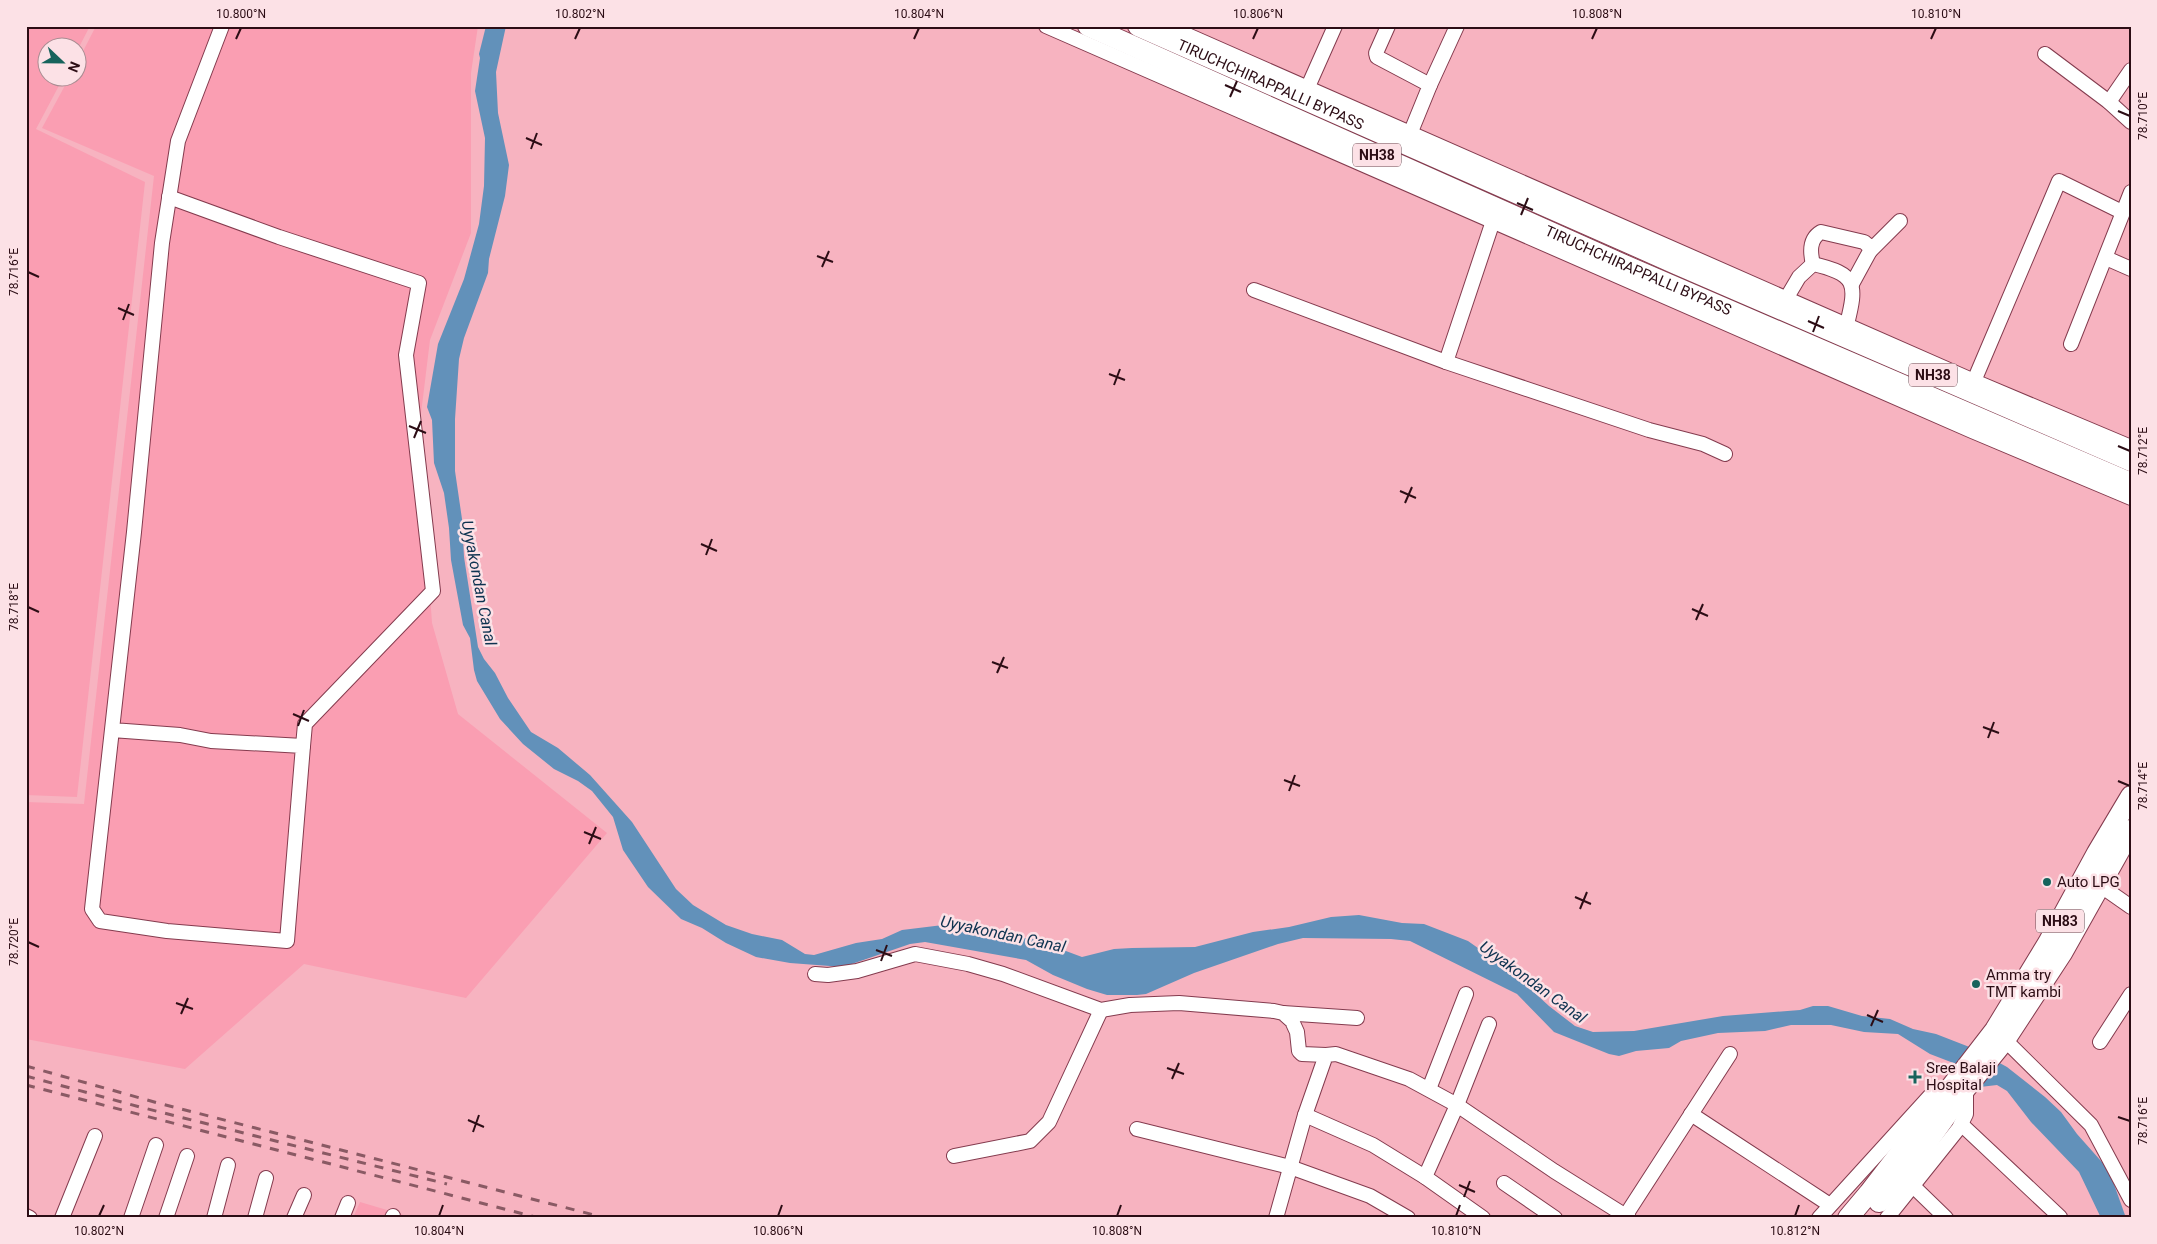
<svg xmlns="http://www.w3.org/2000/svg" width="2157" height="1244" font-family="Roboto,sans-serif">
<rect width="100%" height="100%" fill="#f7b3c0"/>
<g fill="#fa9eb2">
<polygon points="26,26 90,26 78,49 78,48 48,48 48,78 63,78 36,129 145,182 77,797 26,795"/>
<polygon points="96,26 478,26 471,73 471,233 430,340 419,430 432,623 458,714 607,833 466,998 304,964 185,1069 26,1039 26,802 84,804 154,176 42,128 69,78 78,78 78,61"/>
<polygon points="360,1202 414,1218 353,1218"/>
</g>
<polygon fill="#6291ba" points="486,26 506,26 496,72 498,113 509,165 505,196 489,259 488,273 464,338 459,359 455,419 455,471 462,519 464,557 478,647 484,659 495,673 508,698 531,732 558,748 590,775 632,822 676,889 693,905 726,925 752,934 782,940 805,954 814,955 856,943 882,939 902,930 943,925 956,926 1021,938 1031,938 1082,957 1114,949 1132,948 1195,947 1253,932 1289,927 1331,917 1359,915 1402,923 1424,924 1468,941 1512,972 1549,1006 1575,1026 1593,1032 1634,1031 1723,1016 1800,1010 1813,1006 1828,1006 1862,1016 1890,1019 1913,1029 1936,1034 1972,1048 2007,1067 2045,1097 2061,1112 2077,1134 2109,1170 2126,1218 2101,1218 2079,1172 2031,1122 2007,1091 1997,1085 1980,1087 1956,1064 1930,1054 1898,1034 1864,1032 1831,1025 1791,1025 1765,1031 1718,1033 1681,1041 1669,1048 1636,1051 1619,1056 1609,1054 1554,1032 1517,994 1410,941 1391,939 1303,938 1278,944 1194,973 1146,994 1137,995 1107,995 1087,989 1053,975 1026,960 925,942 910,944 843,967 790,963 756,957 726,943 702,928 681,919 648,887 623,850 613,817 592,791 578,781 554,769 523,744 500,719 477,681 474,670 470,638 463,625 451,560 449,528 444,493 434,463 432,420 427,407 438,344 464,279 479,224 484,186 485,138 475,91 480,58 479,54"/>
<g fill="none" stroke-linecap="round" stroke-linejoin="round">
<defs>
<g id="minor">
<polyline points="1046,26 1972,431 2131,498"/>
<polyline points="1167,26 1974,381 2131,447"/>
<polyline points="1388,26 1376,53 1377,57 1430,85 1410,134"/>
<polyline points="2045,54 2109,102 2131,122"/>
<polyline points="1430,85 1457,26"/>
<polyline points="1307,89 1335,26"/>
<polyline points="2109,102 2131,70"/>
<polyline points="169,197 279,237 419,283 406,355 433,591 305,724 303,746"/>
<polyline points="2106,258 2131,269"/>
<path d="M 1813,264 C 1810,252 1809,239 1821,232 L 1864,242 L 1870,247 L 1870,251 L 1900,221"/>
<polyline points="1852,284 1870,251"/>
<polyline points="1254,290 1446,362 1649,430 1703,444 1725,454"/>
<path d="M 1786,299 L 1799,277 L 1813,264 C 1857,274 1857,284 1847,324"/>
<polyline points="2071,344 2131,192"/>
<polyline points="1446,362 1493,221"/>
<polyline points="1974,381 2059,181 2122,212"/>
<polyline points="112,730 180,735 211,741 303,746 287,941 167,931 100,921 92,909 134,532 162,243 178,141 222,26"/>
<polyline points="2101,886 2131,907"/>
<polyline points="815,974 828,975 857,971 915,954 968,964 1003,974 1101,1010 1130,1005 1179,1003 1274,1011 1283,1013 1292,1021 1297,1032 1299,1051 1302,1054 1326,1055"/>
<polyline points="1283,1013 1357,1018"/>
<polyline points="2005,1040 2091,1125 2131,1200"/>
<polyline points="2100,1042 2131,994"/>
<polyline points="1429,1089 1466,994"/>
<polyline points="1691,1114 1830,1205"/>
<polyline points="1305,1115 1373,1145 1425,1177 1483,1218"/>
<polyline points="1961,1124 2060,1217"/>
<polyline points="1137,1129 1290,1167 1370,1196 1408,1218"/>
<polyline points="954,1156 1030,1141 1049,1122 1101,1010"/>
<polyline points="1425,1177 1457,1105 1489,1024"/>
<polyline points="1504,1183 1555,1218"/>
<polyline points="1913,1186 1946,1218"/>
<polyline points="26,1216 30,1218"/>
<polyline points="62,1218 95,1136"/>
<polyline points="131,1218 156,1145"/>
<polyline points="166,1218 187,1156"/>
<polyline points="214,1218 228,1165"/>
<polyline points="255,1218 266,1178"/>
<polyline points="294,1218 304,1195"/>
<polyline points="342,1218 348,1203"/>
<polyline points="392,1218 393,1216"/>
<polyline points="1276,1218 1305,1115 1326,1055 1336,1054 1409,1079 1457,1105 1554,1171 1629,1218"/>
<polyline points="1624,1218 1730,1054"/>
<polyline points="1819,1218 1930,1096 1948,1088"/>
<polyline points="1887,1218 1959,1128 1966,1114 1966,1088"/>
</g>
<g id="highway">
<path id="s1" d="M 1088,26 L 1631,268 L 2131,483"/>
<path id="s2" d="M 1138,26 L 1676,264 L 2131,461"/>
<polyline points="1879,1202 1916,1158 1966,1088 2005,1040 2062,953 2131,830"/>
<polyline points="1848,1218 1869,1193 1995,1030 2048,943 2097,853 2131,796"/>
</g>
</defs>
<use href="#minor" stroke="#843b4e" stroke-width="16"/>
<use href="#highway" stroke="#843b4e" stroke-width="22"/>
<use href="#minor" stroke="#fff" stroke-width="14"/>
<use href="#highway" stroke="#fff" stroke-width="20"/>
<g stroke="#8a5a64" stroke-width="3" stroke-dasharray="9 9" stroke-linecap="butt">
<polyline points="26,1066 158,1103 606,1218"/>
<polyline points="26,1076 140,1107 447,1184"/>
<polyline points="26,1085 539,1218"/>
</g>
</g>
<path fill="none" stroke="#2c0d15" stroke-width="2" d="M 236,39 L 241,28M 575,39 L 580,28M 914,39 L 919,28M 1253,39 L 1258,28M 1592,39 L 1597,28M 1931,39 L 1936,28M 1225,85 L 1241,92M 1230,97 L 1237,81M 2118,111 L 2130,116M 526,138 L 542,145M 531,149 L 537,133M 1517,203 L 1533,210M 1521,215 L 1528,198M 817,256 L 833,262M 822,267 L 829,251M 28,272 L 39,277M 118,308 L 134,315M 123,320 L 129,304M 1808,321 L 1824,328M 1813,332 L 1819,316M 1109,374 L 1125,380M 1114,385 L 1120,369M 409,426 L 426,433M 414,438 L 421,421M 2118,446 L 2130,451M 1400,491 L 1416,498M 1405,503 L 1412,487M 701,544 L 717,551M 706,555 L 712,539M 28,607 L 39,612M 1692,609 L 1708,616M 1696,620 L 1703,604M 992,662 L 1008,668M 997,673 L 1004,657M 293,714 L 309,721M 298,726 L 304,710M 1983,727 L 1999,733M 1988,738 L 1994,722M 1284,780 L 1300,786M 2118,781 L 2130,786M 1289,791 L 1295,775M 584,832 L 601,839M 589,844 L 596,827M 1575,897 L 1591,904M 1580,909 L 1587,892M 28,942 L 39,947M 876,950 L 892,956M 881,961 L 887,945M 176,1003 L 193,1009M 181,1014 L 188,998M 1867,1015 L 1883,1022M 1871,1026 L 1878,1010M 1167,1068 L 1184,1074M 1172,1079 L 1179,1063M 2118,1117 L 2130,1121M 468,1120 L 484,1127M 473,1132 L 479,1115M 1459,1185 L 1475,1192M 1464,1197 L 1470,1181M 99,1216 L 104,1205M 439,1216 L 443,1205M 778,1216 L 782,1205M 1117,1216 L 1121,1205M 1456,1216 L 1460,1205M 1795,1216 L 1799,1205"/>
<g fill="#17635c" stroke="#fce1e6" stroke-width="2">
<circle cx="2047" cy="882" r="5"/>
<circle cx="1976" cy="984" r="5"/>
<path d="M1912.5 1069.5h5v5h5v5h-5v5h-5v-5h-5v-5h5z"/>
</g>
<g text-anchor="middle" dominant-baseline="central" stroke-width="5" stroke-linejoin="round" paint-order="stroke">
<g fill="#fce1e6" stroke="#6a4d54" stroke-width="1">
<rect x="1353" y="143.5" width="48" height="23" rx="4"/>
<rect x="1909" y="363.5" width="48" height="23" rx="4"/>
<rect x="2036" y="909.5" width="48" height="23" rx="4"/>
</g>
<g font-size="14" font-weight="bold" fill="#2c0d15">
<text x="1377" y="155">NH38</text>
<text x="1933" y="375">NH38</text>
<text x="2060" y="921">NH83</text>
</g>
<g font-size="15" fill="#2c0d15" stroke="#fce1e6">
<text stroke="none"><textPath href="#s2" startOffset="145">TIRUCHCHIRAPPALLI BYPASS</textPath></text>
<text stroke="none"><textPath href="#s1" startOffset="602">TIRUCHCHIRAPPALLI BYPASS</textPath></text>
</g>
<g font-size="15" fill="#2c0d15" stroke="#fce1e6" text-anchor="start">
<text x="2057" y="882">Auto LPG</text>
<text x="1986" y="975">Amma try<tspan x="1986" dy="17">TMT kambi</tspan></text>
<text x="1926" y="1068">Sree Balaji<tspan x="1926" dy="17">Hospital</tspan></text>
</g>
<g font-size="16" font-style="italic" fill="#0e3350" stroke="#fce1e6">
<text transform="translate(479 583) rotate(79)">Uyyakondan Canal</text>
<text transform="translate(1003 934) rotate(12)">Uyyakondan Canal</text>
<text transform="translate(1533 982) rotate(36)">Uyyakondan Canal</text>
</g>
</g>
<rect width="2157" height="1244" fill="none" stroke="#fce1e6" stroke-width="55"/>
<g transform="translate(62 62) rotate(112)"><circle r="24" fill="#fce1e6" stroke="#a98c92"/>
<path d="M0-4L9 19L0 12L-9 19Z" fill="#17635c"/>
<text y="-8" font-size="14" font-weight="bold" text-anchor="middle" fill="#2c0d15">N</text>
</g>
<rect x="28" y="28" width="2102" height="1188" fill="none" stroke="#2c0d15" stroke-width="2"/>
<g font-size="12" text-anchor="middle" fill="#2c0d15">
<text x="241" y="18">10.800°N</text>
<text x="580" y="18">10.802°N</text>
<text x="919" y="18">10.804°N</text>
<text x="1258" y="18">10.806°N</text>
<text x="1597" y="18">10.808°N</text>
<text x="1936" y="18">10.810°N</text>
<text transform="translate(2143 116) rotate(-90)" y="4">78.710°E</text>
<text transform="translate(14 272) rotate(-90)" y="4">78.716°E</text>
<text transform="translate(2143 451) rotate(-90)" y="4">78.712°E</text>
<text transform="translate(14 607) rotate(-90)" y="4">78.718°E</text>
<text transform="translate(2143 786) rotate(-90)" y="4">78.714°E</text>
<text transform="translate(14 942) rotate(-90)" y="4">78.720°E</text>
<text transform="translate(2143 1121) rotate(-90)" y="4">78.716°E</text>
<text x="99" y="1235">10.802°N</text>
<text x="439" y="1235">10.804°N</text>
<text x="778" y="1235">10.806°N</text>
<text x="1117" y="1235">10.808°N</text>
<text x="1456" y="1235">10.810°N</text>
<text x="1795" y="1235">10.812°N</text>
</g>
</svg>
